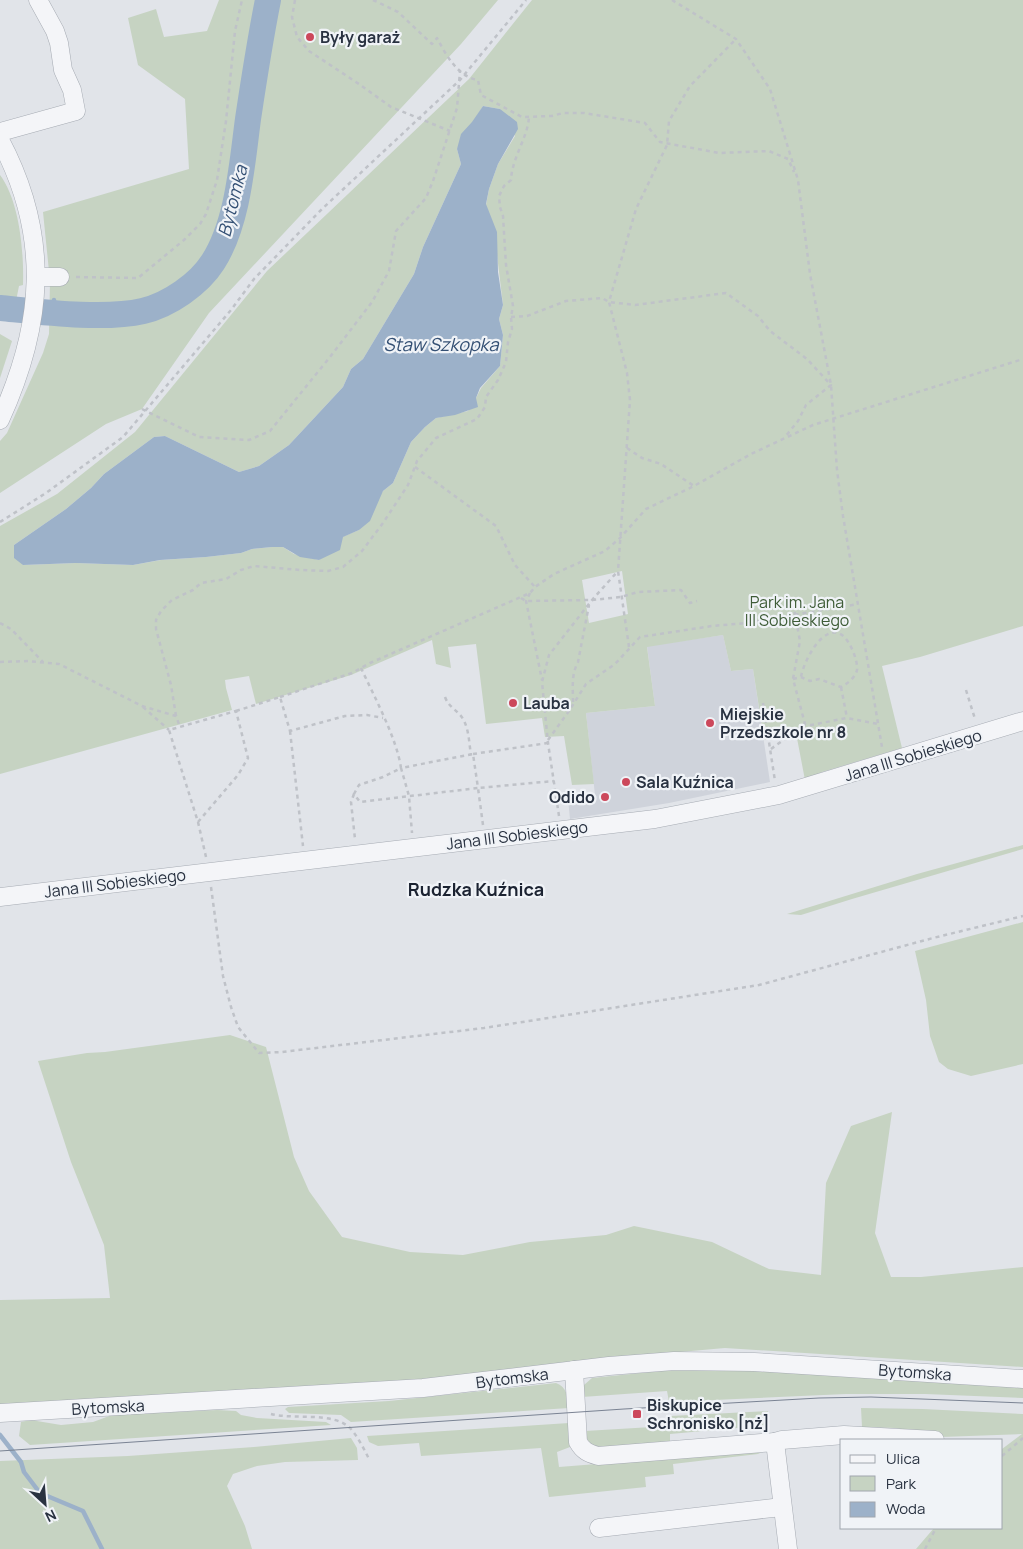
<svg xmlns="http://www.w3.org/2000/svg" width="1023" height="1549" font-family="Manrope,sans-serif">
<rect width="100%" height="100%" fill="#e1e4e9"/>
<polygon fill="#cfd3db" points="723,635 731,671 753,669 770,782 669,803 570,819 568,799 595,795 586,713 655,706 647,646"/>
<g fill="#c6d3c2" fill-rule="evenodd">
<polygon points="219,0 498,0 461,44 209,313 142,409 106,424 0,493 0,441 7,433 43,353 49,334 50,281 43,212 189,169 185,99 138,65 128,18 156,9 164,37 207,31"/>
<path d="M 532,0 L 1023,0 L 1023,626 L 920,657 L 882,666 L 902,748 L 822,772 L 805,780 L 796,733 L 764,740 L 753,669 L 731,671 L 723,635 L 647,647 L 655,706 L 586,713 L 594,784 L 572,785 L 564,736 L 545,737 L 542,718 L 486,724 L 476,644 L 448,647 L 451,668 L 436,664 L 432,640 L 351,675 L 256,704 L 249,676 L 225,680 L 223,664 L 226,688 L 232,710 L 0,774 L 0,526 L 57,494 L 135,432 L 267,271 L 469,79 ZM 483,106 L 500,109 L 515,136 L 498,164 L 489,189 L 486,205 L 497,255 L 503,305 L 499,319 L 503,335 L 500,366 L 481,388 L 476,398 L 468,411 L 436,418 L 425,427 L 411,442 L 393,483 L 383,491 L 359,530 L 342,537 L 319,560 L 294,554 L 283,547 L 272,547 L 252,549 L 241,553 L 206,557 L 161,560 L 133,565 L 76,563 L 23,565 L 14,545 L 66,509 L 91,488 L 104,474 L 154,437 L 165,436 L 239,472 L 259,466 L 289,445 L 343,387 L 351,369 L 363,359 L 414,274 L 423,247 L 461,164 L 457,149 ZM 622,571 L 628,614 L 589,623 L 582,580 Z"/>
<path d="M 0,175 C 20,202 24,253 23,285 L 19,286 L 16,301 L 9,303 L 0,302 Z"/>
<polygon points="0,334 12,341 0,378"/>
<polygon points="1023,845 1023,849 852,899 801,915 787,914 917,874"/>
<polygon points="1023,922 1023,1064 971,1076 948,1069 939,1062 930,1036 926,1000 915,951"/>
<polygon points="230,1035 266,1047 294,1157 309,1191 342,1237 410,1252 463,1255 530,1242 606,1235 634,1226 712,1242 769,1269 821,1275 826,1183 851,1126 892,1112 875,1233 891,1277 921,1277 1023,1267 1023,1367 725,1348 578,1361 406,1384 0,1405 0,1300 110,1298 104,1245 71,1162 38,1061 87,1053 105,1052"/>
<polygon points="670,1370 737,1370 1023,1387 1023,1398 925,1394 846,1394 669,1402 667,1391 582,1397 584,1385 592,1378"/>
<path d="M 556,1383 C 567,1387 568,1397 569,1408 L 351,1422 L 341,1415 L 289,1413 L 285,1409 L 288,1407 L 389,1401 Z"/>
<polygon points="861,1408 923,1409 1023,1414 1023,1549 916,1549 934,1528 1002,1528 1002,1449 1022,1434 941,1437 895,1428 862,1427"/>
<polygon points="217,1410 236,1411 241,1415 257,1418 326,1422 331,1425 30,1445 19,1436 21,1422 31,1420 61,1425 93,1422 112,1415"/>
<path d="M 768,1411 L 769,1425 L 670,1434 L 670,1443 L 597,1448 C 590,1444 586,1440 585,1431 L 669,1426 L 671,1425 L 670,1416 Z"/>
<polygon points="569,1423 570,1447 557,1452 559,1467 760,1451 762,1452 758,1454 673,1464 674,1474 645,1477 646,1487 549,1497 541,1448 421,1456 419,1443 378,1446 369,1442 367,1436"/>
<polygon points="351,1438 357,1448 358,1460 285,1462 257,1466 233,1474 227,1486 245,1526 252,1549 0,1549 0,1461 128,1456 254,1447"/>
</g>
<polygon fill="#9cb1c9" points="483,106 500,109 517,122 518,129 498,164 489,189 486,204 497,232 498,272 503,305 499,319 503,335 500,366 480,388 476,398 478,407 455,415 436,418 425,427 411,442 393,483 383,491 370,521 359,530 343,537 340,550 319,560 300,557 283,547 272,547 252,549 241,553 206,557 160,560 133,565 76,563 23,565 14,558 14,545 66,509 91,488 104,474 154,437 165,436 239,472 259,466 289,445 343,387 351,369 363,359 414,274 423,247 461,164 457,149 461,134 472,122"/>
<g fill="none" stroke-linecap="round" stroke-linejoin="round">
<g stroke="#9cb1c9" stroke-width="4.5">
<polyline points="53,312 54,300"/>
<polyline points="0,1435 21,1462 24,1472 40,1493 83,1511 102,1549"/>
</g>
<path stroke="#9cb1c9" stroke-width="26" d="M 0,308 C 41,312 104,320 143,311 C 169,305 199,284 213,262 C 238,223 242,164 248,119 C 254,79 260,40 268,0"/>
<defs>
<g id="minor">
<polyline points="0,132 76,111 72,90 63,70 59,43 55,31 38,0"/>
<path d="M 0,140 C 51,236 44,324 0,420"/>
<polyline points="36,277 60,277"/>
<polyline points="0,897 655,819 779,795 1023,721"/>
<path d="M 574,1370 L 578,1442 C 583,1451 588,1453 598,1456 L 775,1442 L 788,1549"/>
<polyline points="0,1413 423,1388 609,1366 674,1361 754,1362 1023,1379"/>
<polyline points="775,1442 782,1440 844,1435 935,1440"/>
<polyline points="599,1528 782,1507"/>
</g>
</defs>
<use href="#minor" stroke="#a6abb3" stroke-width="19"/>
<g stroke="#bfc2c8" stroke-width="2.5" stroke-dasharray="4 4" stroke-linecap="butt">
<polyline points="295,0 292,17 297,37 309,51 359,84 391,107 450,131"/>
<path d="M 373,0 L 398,12 L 432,44 L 437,38 C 446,55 458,77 478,80 L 481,95 L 522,117 L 552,116 L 563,113 L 584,113 L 645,123 L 660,142 L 719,153 L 769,151 L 788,159 L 794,172"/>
<polyline points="672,0 736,39 770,89 798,180 810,274 831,385 837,470 843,516 882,747"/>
<polyline points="76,277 138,278 184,240 200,224 206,214 217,180 226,121 235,31 242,0"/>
<polyline points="511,317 527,316 566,301 602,298 609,302 635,305 726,293 758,316 770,331 807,359 831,385 806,405 798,421 785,437"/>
<polyline points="142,409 199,437 249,440 270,431 330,357 372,302 389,271 396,231 426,198 433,181 457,108 460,71"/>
<polyline points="627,448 642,458 661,464 694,486"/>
<polyline points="415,467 496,526 515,565 535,587"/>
<polyline points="0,522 46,493 123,437 231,310 254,279 322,209 460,80 526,0"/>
<polyline points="530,593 526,601 542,680"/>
<polyline points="521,598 526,601 592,600 621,597 638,592 681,590 690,603 697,601"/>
<polyline points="793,604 800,641 793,679 805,724 811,725 847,718 878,724"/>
<polyline points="0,623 11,629 43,662"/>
<polyline points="629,647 618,571 630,400 627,373 609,302 613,288 636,209 667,145 669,121 690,86 736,39"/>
<polyline points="0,662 28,661 59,664 142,706 176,716 180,727"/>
<path d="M 361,668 C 374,696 397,739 401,768 L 383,777 L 359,785 L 354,794 L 360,802 L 478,788 L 473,754 L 401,768 L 409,796 L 412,833"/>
<path d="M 793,679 L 801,677 L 810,681 L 819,679 L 841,687 C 848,683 855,678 857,670 C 858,660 850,641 842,635 C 823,622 803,663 801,677"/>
<polyline points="841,687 847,718"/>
<polyline points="966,690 975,719"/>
<polyline points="280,697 352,673 370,663 530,593 535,587 554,574 605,551 620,538 646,509 694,486 751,454 813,425 1023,359"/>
<path d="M 445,697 C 449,708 458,710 463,719 C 469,729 469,743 471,755"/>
<path d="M 573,702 C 573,688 571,675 578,662 L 589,605"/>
<polyline points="763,703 775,781"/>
<polyline points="143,707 169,730"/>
<polyline points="236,711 280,697 290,731 345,716 367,715 383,718"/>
<path d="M 176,716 L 171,685 L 156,629 L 156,620 L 161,611 L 172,600 L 193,590 L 201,583 L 226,579 L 241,570 L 254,566 L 300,570 L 328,571 L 343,567 L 362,551 L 383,523 L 408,485 L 417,461 L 436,438 L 477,419 L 485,407 L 486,397 L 498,380 L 506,362 L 508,342 L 512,329 L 511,317 L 513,306 L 506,265 L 503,216 L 500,207 L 499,196 L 504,186 L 511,180 C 512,157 528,138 529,116"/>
<polyline points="290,731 303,846"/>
<polyline points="548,740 569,711 586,684 615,664 640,637 712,626 747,623 858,604"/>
<polyline points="771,749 805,724"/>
<polyline points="473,754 548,743"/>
<polyline points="354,794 351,802 355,839"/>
<polyline points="559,816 548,743 542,682 549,655 592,600 618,571"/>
<polyline points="198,822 238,775 248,758 236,711 169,730 198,822 206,857"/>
<polyline points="483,825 478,788 554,781"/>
<polyline points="211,887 223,976 231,1007 238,1027 259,1053 282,1052 484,1028 759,985 933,938 1023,916"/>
<path d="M 271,1414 C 294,1420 334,1411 351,1429 C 358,1437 364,1449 369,1459"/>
<polyline points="1002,1456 1023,1438"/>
<polyline points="925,1549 936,1528"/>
</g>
<use href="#minor" stroke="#f4f5f8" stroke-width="18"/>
<polyline stroke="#7a8393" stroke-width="1" points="0,1451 624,1409 819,1398 871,1397 1023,1403"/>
</g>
<g fill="#cc485b" stroke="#f0f3f7" stroke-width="2">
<circle cx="310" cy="37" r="5"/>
<circle cx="513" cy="703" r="5"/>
<circle cx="710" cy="723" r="5"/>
<circle cx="626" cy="782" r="5"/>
<circle cx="605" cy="797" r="5"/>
<rect x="632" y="1409" width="10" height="10" rx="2.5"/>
</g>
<g text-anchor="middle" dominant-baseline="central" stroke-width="4.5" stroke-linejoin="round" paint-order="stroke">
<g font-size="16" font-weight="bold" fill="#293241" stroke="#f0f3f7" text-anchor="start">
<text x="320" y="37">Były garaż</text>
<text x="523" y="703">Lauba</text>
<text x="720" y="714">Miejskie<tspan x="720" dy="18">Przedszkole nr 8</tspan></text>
<text x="636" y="782">Sala Kuźnica</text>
<text x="595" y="797" text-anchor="end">Odido</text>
<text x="647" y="1405">Biskupice<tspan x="647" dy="18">Schronisko [nż]</tspan></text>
</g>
<g font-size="16" fill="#3e5c37" stroke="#f0f3f7">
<text x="797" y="602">Park im. Jana<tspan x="797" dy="18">III Sobieskiego</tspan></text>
</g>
<g font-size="16" fill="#293241" stroke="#f0f3f7">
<text transform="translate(913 755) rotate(-17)">Jana III Sobieskiego</text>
<text transform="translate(517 835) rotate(-7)">Jana III Sobieskiego</text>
<text transform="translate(115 883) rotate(-7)">Jana III Sobieskiego</text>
<text transform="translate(915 1372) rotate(4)">Bytomska</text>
<text transform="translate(512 1378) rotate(-7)">Bytomska</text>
<text transform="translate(108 1407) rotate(-3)">Bytomska</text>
</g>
<g font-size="18" font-style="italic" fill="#345074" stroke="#f0f3f7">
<text transform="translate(232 201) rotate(-76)">Bytomka</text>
<text x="441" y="344">Staw Szkopka</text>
</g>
<g font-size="18" font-weight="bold" fill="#1c2332" stroke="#f0f3f7">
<text x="476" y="889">Rudzka Kuźnica</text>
</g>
</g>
<rect x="840" y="1439" width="162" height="90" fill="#f0f3f7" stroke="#a0a6ae"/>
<rect x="850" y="1455" width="25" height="8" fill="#f4f5f8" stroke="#a0a6ae"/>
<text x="886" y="1464" font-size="15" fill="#293241">Ulica</text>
<rect x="850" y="1476" width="25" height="15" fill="#c6d3c2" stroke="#a0a6ae"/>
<text x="886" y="1489" font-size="15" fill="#293241">Park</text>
<rect x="850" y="1502" width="25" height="15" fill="#9cb1c9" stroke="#a0a6ae"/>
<text x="886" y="1514" font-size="15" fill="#293241">Woda</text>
<g transform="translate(45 1504) rotate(154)" stroke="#f0f3f7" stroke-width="4" paint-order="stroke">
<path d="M0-4L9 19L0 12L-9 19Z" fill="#293241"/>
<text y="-8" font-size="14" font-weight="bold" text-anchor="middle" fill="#293241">N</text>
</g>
</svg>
